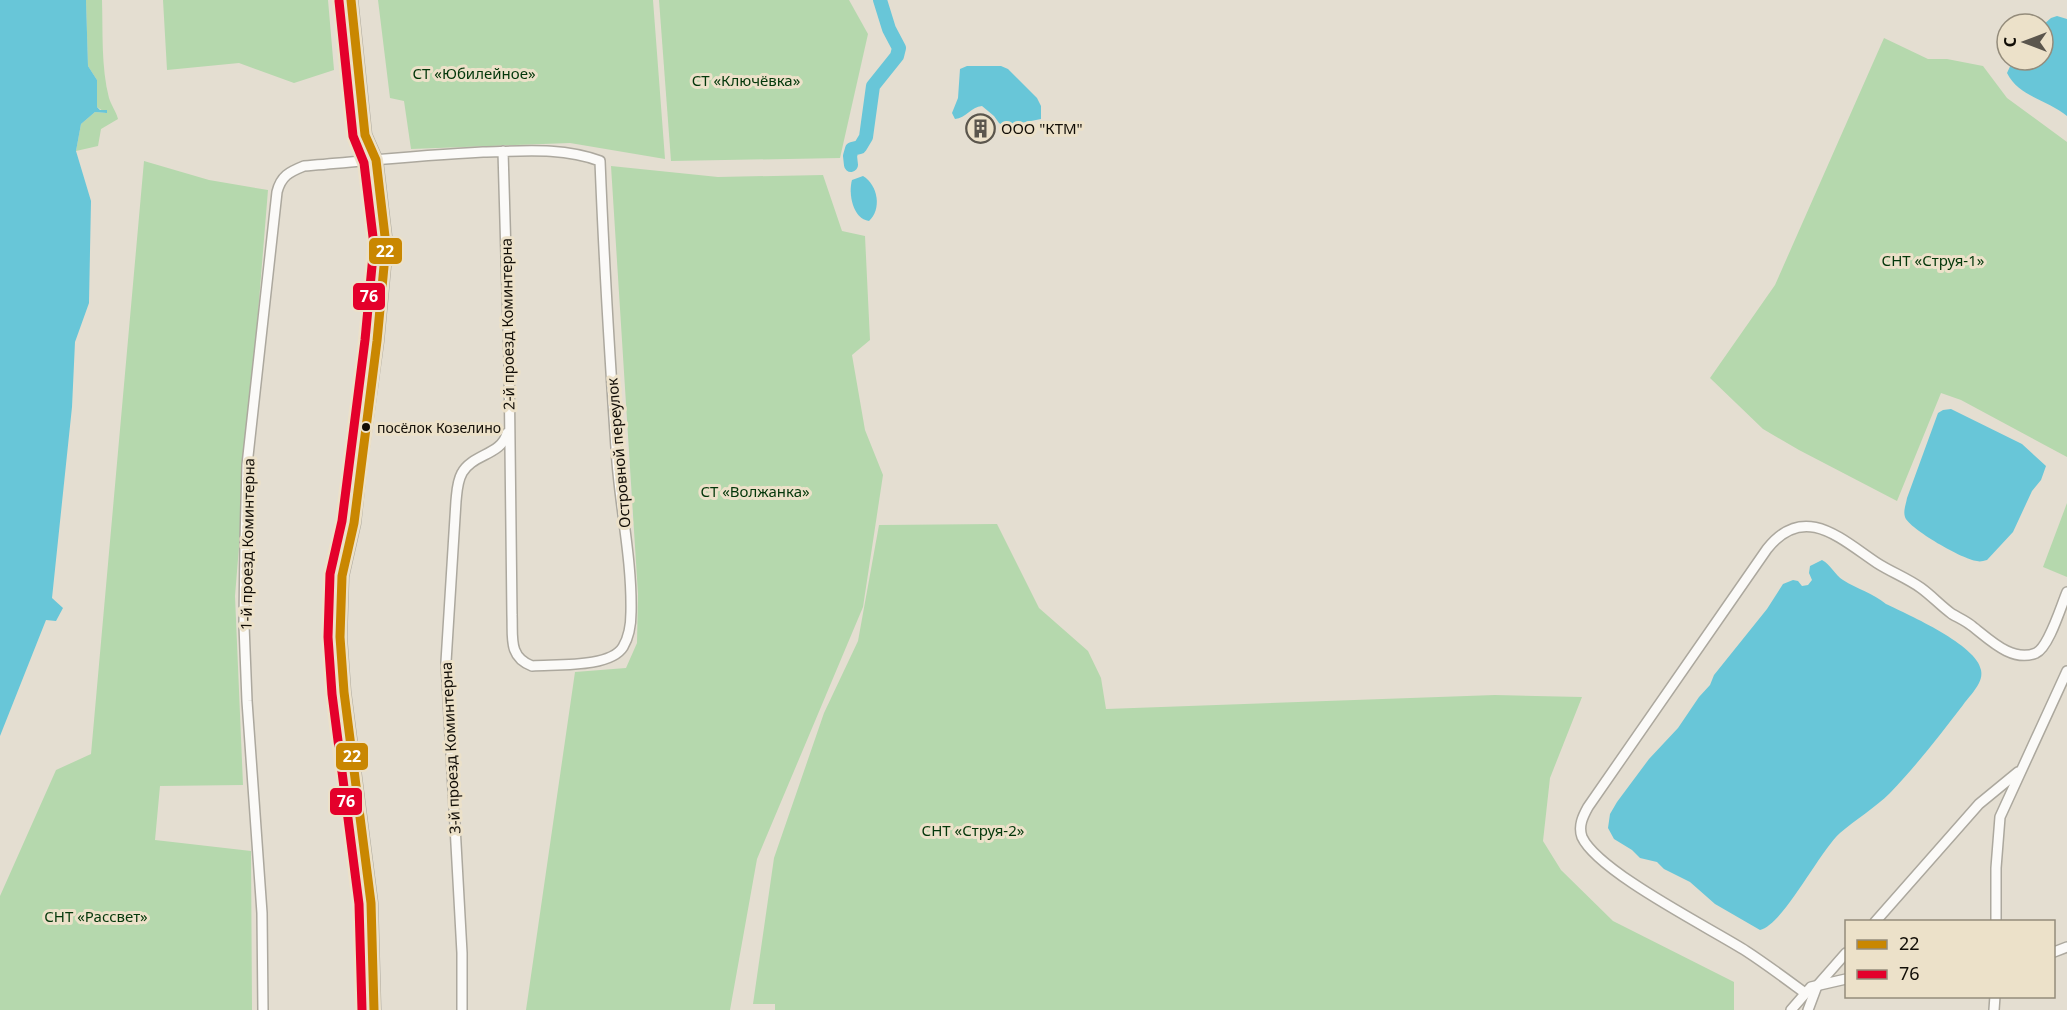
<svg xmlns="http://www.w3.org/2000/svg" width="2067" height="1010" font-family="'Noto Sans',sans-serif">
<rect width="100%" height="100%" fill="#e4ded1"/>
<g fill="#b5d8ad">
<path d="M 86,0 L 102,0 C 103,32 101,67 109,98 C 111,105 116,111 118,119 L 101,129 L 98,146 L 76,151 L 81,124 L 95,112 L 106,113 L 97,107 L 97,80 L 88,66 Z"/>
<polygon points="163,0 328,0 334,70 294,83 239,63 167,70"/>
<polygon points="378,0 653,0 665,159 570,143 411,149 404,101 390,98"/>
<polygon points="659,0 849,0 868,34 840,158 671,161"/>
<polygon points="1884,38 1928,59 1947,59 1983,66 2007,98 2067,142 2067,457 1961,400 1941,393 1897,501 1799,450 1763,429 1710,378 1775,285"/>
<polygon points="144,161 209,180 268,190 235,596 243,785 160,786 155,840 251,851 252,1010 0,1010 0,896 56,770 91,754"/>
<polygon points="611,166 718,177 823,175 842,231 865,236 870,340 852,355 865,430 883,475 863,607 757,859 730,1010 526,1010 575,672 626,668 637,643 638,594"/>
<polygon points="2067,503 2067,577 2043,567"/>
<polygon points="997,524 1039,608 1088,651 1101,678 1106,709 1495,695 1582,697 1550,778 1543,841 1561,870 1613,921 1734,982 1734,1010 775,1010 775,1004 753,1004 774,858 824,713 858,641 879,525"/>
</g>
<g fill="#68c6d8">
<polygon points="0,0 86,0 88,66 97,80 97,107 100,110 107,110 107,113 95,112 81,124 76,151 91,201 89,303 75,342 72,407 52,598 63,608 56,621 46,620 0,736"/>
<path d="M 2057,16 L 2067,19 L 2067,116 C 2048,100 2019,97 2007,73 L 2013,60 L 2043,60 L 2043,25 L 2051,18 Z"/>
<path d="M 967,66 L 1001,66 L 1008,69 L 1037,98 L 1041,106 L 1041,119 L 1021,123 L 1013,132 L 999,123 L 994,116 L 982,106 C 971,107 966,118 955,119 L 952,113 L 958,98 L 960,69 Z"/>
<path d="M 863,176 C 878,185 882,209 869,221 C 853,219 848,194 852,180 Z"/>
<path d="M 1951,409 L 2022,444 L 2046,466 L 2041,480 L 2032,491 L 2013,532 L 1987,560 C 1983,561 1980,562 1977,561 C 1964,560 1909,529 1905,517 C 1903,511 1906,504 1907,498 L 1938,413 L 1943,410 Z"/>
<path d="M 1822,560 C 1831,565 1835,575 1843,580 C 1857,589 1873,593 1886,604 C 1909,615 1977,645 1981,670 C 1982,675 1981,679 1979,683 C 1975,691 1968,698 1963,705 C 1940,735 1916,766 1890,793 C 1875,808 1856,819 1840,833 C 1819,852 1783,925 1760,930 L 1715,904 L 1690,882 L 1664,869 L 1657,862 L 1640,858 L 1632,850 L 1614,839 L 1608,828 L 1610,814 L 1617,802 L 1649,759 L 1678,728 L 1699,697 L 1710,685 L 1714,675 L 1767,609 L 1783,584 L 1793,580 L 1798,581 L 1802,586 L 1808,585 L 1812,580 L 1809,573 L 1810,566 Z"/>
</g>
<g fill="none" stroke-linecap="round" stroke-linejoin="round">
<polyline stroke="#68c6d8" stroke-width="14" points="851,165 850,156 852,149 860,147 866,137 873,86 897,56 899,48 889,29 880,0"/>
<defs>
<g id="street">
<polyline points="1875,922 1979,804 2018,772"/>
<polyline points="1996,922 1996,868 2000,817 2067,671"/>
<polyline points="2054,952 2067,947"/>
<path d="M 1805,993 C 1786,979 1766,964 1746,951 C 1710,928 1598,872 1582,837 C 1578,826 1583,816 1588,807 L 1767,549 C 1804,502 1841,539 1877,563 C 1891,572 1907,578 1921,588 C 1932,596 1941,606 1952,614 C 1959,618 1966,621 1972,626 C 1989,639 2012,663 2036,653 C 2049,647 2061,606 2067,592"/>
<path d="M 263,1010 L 262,913 L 247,701 L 244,625 L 245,542 L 247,465 L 277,192 C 281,176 289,172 304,166 C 364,161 423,155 483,152 C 523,151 562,147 600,161 C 604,262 610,362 617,462 C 621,512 632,561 631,612 C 631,623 629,637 623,647 C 610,668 556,664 532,666 C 508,657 513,637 512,615 L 509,360 L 503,151"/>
<path d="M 462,1010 L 462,953 L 446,662 L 456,501 C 457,492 457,482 462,473 C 472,454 502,455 507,433"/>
<polyline points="1791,1010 1811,987 1846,979"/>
<polyline points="1808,1010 1817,986 1846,953"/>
<polyline points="1994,1010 1995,996"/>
</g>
<polyline id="secondary" points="351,0 365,135 376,160 386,245 377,341 360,466 354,523 342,576 340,637 344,692 371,903 374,1010"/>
</defs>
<use href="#street" stroke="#aca89e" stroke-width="12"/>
<use href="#secondary" stroke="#aca89e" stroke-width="15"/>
<use href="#street" stroke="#fbfaf8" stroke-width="9"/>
<use href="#secondary" stroke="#fbfaf8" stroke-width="12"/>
<defs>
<polyline id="bus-1" points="351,0 365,135 376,160 386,245 377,341 354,523 342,576 340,637 344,692 371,903 374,1010"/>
<polyline id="bus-2" points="339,1 353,136 364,163 374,245 365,340 342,521 330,574 328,637 332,694 359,904 362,1010"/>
</defs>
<use href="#bus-1" stroke="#ece1c9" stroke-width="14"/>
<use href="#bus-2" stroke="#ece1c9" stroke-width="14"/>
<use href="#bus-1" stroke="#c98701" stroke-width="9"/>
<use href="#bus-2" stroke="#e4002b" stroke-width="9"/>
</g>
<defs>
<symbol id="building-ring" viewBox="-11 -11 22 22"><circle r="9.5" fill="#ece1c9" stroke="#5b564d" stroke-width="1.5"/><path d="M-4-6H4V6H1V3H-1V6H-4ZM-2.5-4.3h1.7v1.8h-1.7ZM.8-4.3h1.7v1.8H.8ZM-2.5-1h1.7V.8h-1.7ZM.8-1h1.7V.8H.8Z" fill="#5b564d"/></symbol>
</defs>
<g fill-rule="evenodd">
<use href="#building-ring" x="964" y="112" width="33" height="33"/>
</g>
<circle fill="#110d06" stroke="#ece1c9" stroke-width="2" cx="366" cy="427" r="5"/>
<g text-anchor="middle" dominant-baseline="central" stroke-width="6" stroke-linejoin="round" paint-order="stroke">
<g font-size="14" fill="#110d06" stroke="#ece1c9" text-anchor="start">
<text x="377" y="427">посёлок Козелино</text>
</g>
<g font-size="15" fill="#03370a" stroke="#ece1c9">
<text x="474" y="73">СТ «Юбилейное»</text>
<text x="746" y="80">СТ «Ключёвка»</text>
<text x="1933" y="260">СНТ «Струя-1»</text>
<text x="755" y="491">СТ «Волжанка»</text>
<text x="973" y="830">СНТ «Струя-2»</text>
<text x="96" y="916">СНТ «Рассвет»</text>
</g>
<g font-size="15" fill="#110d06" stroke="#ece1c9" text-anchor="start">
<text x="1001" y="128">ООО "КТМ"</text>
</g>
<g font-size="15" fill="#110d06" stroke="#ece1c9">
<text transform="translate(507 324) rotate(-91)">2-й проезд Коминтерна</text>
<text transform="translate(618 453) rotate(-95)">Островной переулок</text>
<text transform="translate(247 544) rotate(-89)">1-й проезд Коминтерна</text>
<text transform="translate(450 748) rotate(-93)">3-й проезд Коминтерна</text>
</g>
</g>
<g stroke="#ece1c9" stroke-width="2">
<rect x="368" y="237" width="35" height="28" rx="6" fill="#c98701"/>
<rect x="352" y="282" width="34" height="29" rx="6" fill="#e4002b"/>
<rect x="335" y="742" width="34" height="29" rx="6" fill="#c98701"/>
<rect x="329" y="787" width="34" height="29" rx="6" fill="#e4002b"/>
</g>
<g font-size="16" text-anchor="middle" font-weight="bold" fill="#fff">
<text x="385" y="257">22</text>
<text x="369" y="302">76</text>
<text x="352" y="762">22</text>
<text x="346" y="807">76</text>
</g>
<rect x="1845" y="920" width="210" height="78" fill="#ece1c9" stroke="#948c7b" stroke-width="1.5"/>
<rect x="1857" y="940" width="30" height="9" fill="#c98701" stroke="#948c7b" stroke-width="1.5"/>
<text x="1899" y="950" font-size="18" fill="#110d06">22</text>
<rect x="1857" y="970" width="30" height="9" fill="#e4002b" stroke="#948c7b" stroke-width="1.5"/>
<text x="1899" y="980" font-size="18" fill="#110d06">76</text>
<g transform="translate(2025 42) rotate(270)"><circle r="28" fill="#ece1c9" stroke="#948c7b" stroke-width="1.5"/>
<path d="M0-4.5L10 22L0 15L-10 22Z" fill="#5b564d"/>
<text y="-9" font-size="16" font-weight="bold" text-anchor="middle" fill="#110d06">С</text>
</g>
</svg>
